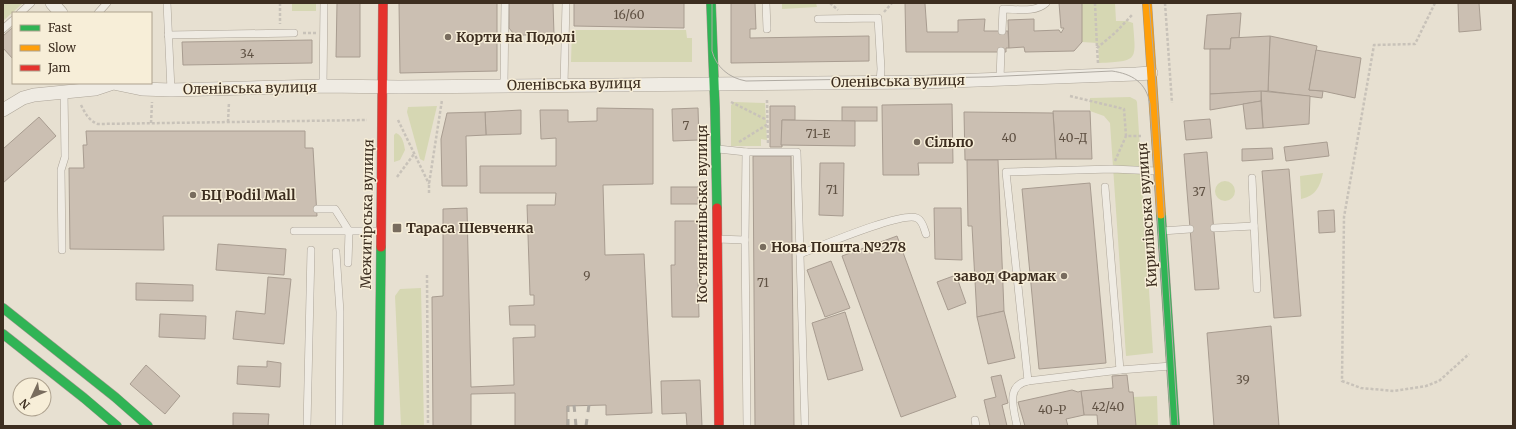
<svg xmlns="http://www.w3.org/2000/svg" width="1516" height="429" font-family="Merriweather,serif">
<rect width="100%" height="100%" fill="#e7e0d1"/>
<g fill="#d6d7b3">
<polygon points="3,3 21,3 22,4 3,21"/>
<rect x="292" y="3" width="24" height="8"/>
<polygon points="782,3 816,3 817,7 782,9"/>
<path d="M 1082,3 L 1115,3 L 1116,21 L 1127,21 L 1133,23 C 1136,61 1139,61 1099,63 L 1098,43 L 1082,42 Z"/>
<polygon points="572,30 686,30 687,38 692,38 692,62 571,62"/>
<polygon points="1130,97 1136,100 1137,102 1153,353 1126,356 1110,123 1104,116 1090,111 1090,98"/>
<polygon points="734,102 765,103 767,140 761,139 761,146 731,146 731,105"/>
<polygon points="437,106 424,161 420,159 407,112 408,107"/>
<path d="M 396,133 C 403,136 404,144 405,150 L 400,160 L 394,162 L 394,135 Z"/>
<path d="M 1323,173 C 1320,186 1316,196 1301,199 L 1300,176 Z"/>
<circle cx="1225" cy="191" r="10"/>
<polygon points="421,288 424,426 401,426 395,296 400,289"/>
<polygon points="1157,396 1158,426 1136,426 1133,397"/>
</g>
<g fill="#cbbfb2" stroke="#a89c90">
<polygon points="337,3 360,3 360,57 336,57"/>
<polygon points="399,3 497,3 497,71 400,73"/>
<polygon points="509,3 553,3 554,35 518,35 513,33 509,28"/>
<polygon points="574,3 684,3 684,28 574,26"/>
<polygon points="731,3 755,3 756,29 750,29 750,38 869,36 869,61 731,63"/>
<polygon points="905,3 926,3 925,4 927,32 958,32 958,20 985,19 984,31 1008,31 1009,48 1006,48 1006,52 906,52"/>
<polygon points="1059,3 1082,3 1082,42 1074,51 1025,52 1024,47 1009,48 1008,20 1034,19 1034,31 1059,30 1061,33 1064,28 1061,28"/>
<polygon points="1458,3 1479,3 1481,30 1459,32"/>
<polygon points="1241,13 1239,38 1231,38 1230,49 1204,49 1207,15"/>
<polygon points="13,27 13,59 3,48 3,36"/>
<polygon points="1270,36 1317,46 1309,90 1323,91 1322,98 1268,91"/>
<polygon points="1270,36 1268,91 1210,94 1210,49 1230,49 1231,38"/>
<polygon points="312,40 312,63 183,65 182,42"/>
<polygon points="1316,50 1361,58 1355,98 1323,91 1309,90"/>
<polygon points="1261,91 1310,96 1309,124 1263,128"/>
<polygon points="1261,91 1261,101 1210,110 1210,94"/>
<polygon points="1261,101 1263,128 1246,129 1243,104"/>
<polygon points="952,104 953,163 918,163 919,175 883,175 882,105"/>
<polygon points="770,106 795,106 795,120 782,120 782,147 770,147"/>
<rect x="842" y="107" width="35" height="14"/>
<polygon points="597,108 653,109 653,184 603,185 605,255 644,254 652,413 606,415 606,405 567,406 567,426 515,426 515,393 471,394 471,426 433,426 432,297 443,296 443,209 467,208 471,387 514,385 513,338 535,337 535,325 510,325 509,306 534,305 534,295 530,295 527,205 555,205 556,193 480,193 480,166 556,166 556,138 541,139 540,110 568,110 568,122 597,121"/>
<polygon points="698,108 699,140 673,141 672,109"/>
<polygon points="521,110 521,134 486,135 485,112"/>
<polygon points="1053,111 1090,111 1092,159 1056,159"/>
<polygon points="485,112 486,135 466,136 467,186 442,186 441,139 447,113"/>
<polygon points="964,112 1053,113 1056,159 965,160"/>
<polygon points="39,117 56,136 3,183 3,149"/>
<polygon points="1210,119 1212,138 1186,140 1184,121"/>
<polygon points="782,120 855,121 855,146 781,145"/>
<polygon points="86,131 305,131 305,148 313,148 317,216 163,216 164,250 70,249 69,168 84,168 83,145 87,145"/>
<polygon points="1327,142 1329,156 1286,161 1284,147"/>
<polygon points="1272,148 1273,159 1242,161 1242,149"/>
<polygon points="1207,152 1219,289 1195,290 1184,154"/>
<polygon points="753,156 791,156 794,426 755,426"/>
<polygon points="967,160 998,160 1004,311 977,317 972,226 968,226"/>
<polygon points="820,163 844,163 843,216 819,215"/>
<polygon points="1289,169 1301,316 1274,318 1262,171"/>
<polygon points="1090,183 1106,363 1039,369 1022,189"/>
<rect x="671" y="187" width="27" height="17"/>
<polygon points="934,208 961,208 962,260 935,259"/>
<polygon points="1334,210 1335,232 1319,233 1318,211"/>
<polygon points="675,221 698,221 698,258 701,258 701,279 698,279 699,317 672,317 671,265 675,265"/>
<polygon points="897,236 956,397 901,417 842,256"/>
<polygon points="218,244 286,249 284,275 216,270"/>
<polygon points="831,261 850,308 825,317 807,270"/>
<polygon points="956,275 966,303 948,310 937,282"/>
<polygon points="268,277 291,279 284,344 233,339 236,311 265,314"/>
<polygon points="136,283 193,285 193,301 136,300"/>
<polygon points="1004,311 1015,358 988,364 977,317"/>
<polygon points="845,312 863,370 828,380 812,323"/>
<polygon points="160,314 206,316 205,339 159,337"/>
<polygon points="1271,326 1279,426 1214,426 1207,333"/>
<polygon points="267,361 281,363 280,387 237,384 238,366 267,367"/>
<polygon points="146,365 180,396 165,414 130,384"/>
<polygon points="1001,375 1008,403 1002,405 1007,426 990,426 984,400 996,397 991,377"/>
<polygon points="1127,375 1129,392 1133,392 1136,426 1098,426 1097,415 1084,415 1081,391 1113,388 1112,376"/>
<polygon points="700,380 702,426 687,426 686,413 662,414 661,381"/>
<polygon points="1072,390 1078,392 1081,391 1084,415 1066,419 1068,426 1025,426 1018,402"/>
<polygon points="233,413 269,414 268,426 233,426"/>
</g>
<g fill="none" stroke-linecap="round" stroke-linejoin="round">
<defs>
<g id="lane">
<polyline points="167,3 171,90"/>
<polyline points="766,3 767,29"/>
<polyline points="20,13 31,3"/>
<polyline points="98,13 107,3"/>
<polyline points="818,19 878,18 881,69 880,82"/>
<polyline points="3,29 13,20"/>
<path d="M 1002,31 L 1003,9 C 1017,9 1035,13 1046,3"/>
<polyline points="168,35 294,33"/>
<polyline points="1000,79 1001,51"/>
<polyline points="504,85 505,3"/>
<polyline points="564,85 566,3"/>
<polyline points="323,86 324,3"/>
<polyline points="718,149 746,152 797,152 805,426"/>
<polyline points="746,152 745,240 747,426"/>
<polyline points="1157,171 1112,169 1006,172 1028,381 1120,370 1171,366"/>
<polyline points="1252,178 1257,289"/>
<polyline points="1105,187 1120,370"/>
<polyline points="317,209 335,209 349,231 348,263"/>
<polyline points="1214,228 1254,226"/>
<polyline points="294,231 380,231"/>
<polyline points="1162,231 1190,229"/>
<polyline points="717,239 745,240"/>
<polyline points="62,250 61,170 65,157 64,92"/>
<polyline points="336,252 340,312 339,426"/>
<path d="M 800,254 C 819,247 902,211 917,218 C 923,221 924,229 926,234"/>
<polyline points="975,420 976,426"/>
<polyline points="307,426 311,250"/>
<path d="M 1017,426 C 1014,410 1005,385 1028,381"/>
</g>
<g id="street">
<polyline points="52,3 61,13"/>
<polyline points="3,110 23,98 34,95 95,89 113,83 142,89 171,90 323,86 399,87 924,82 1136,74 1151,73"/>
</g>
<g id="fast">
<polyline points="711,3 715,109 717,208"/>
<polyline points="1161,214 1175,426"/>
<polyline points="3,308 115,397 148,426"/>
<polyline points="3,334 84,398 117,426"/>
<polyline points="379,426 381,247"/>
</g>
<polyline id="slow" points="1147,3 1161,214"/>
<g id="jam">
<polyline points="717,208 719,426"/>
<polyline points="381,247 383,3"/>
</g>
</defs>
<use href="#lane" stroke="#ada599" stroke-width="8"/>
<use href="#street" stroke="#ada599" stroke-width="14"/>
<use href="#fast" stroke="#9c958a" stroke-width="10"/>
<use href="#slow" stroke="#9c958a" stroke-width="10"/>
<use href="#jam" stroke="#9c958a" stroke-width="10"/>
<g stroke="#c8c2b9" stroke-width="2.5" stroke-dasharray="3 2" stroke-linecap="butt">
<polyline points="280,3 280,24"/>
<polyline points="830,3 838,10"/>
<polyline points="1095,3 1097,48"/>
<polyline points="1165,3 1172,103"/>
<polyline points="1435,3 1415,44 1374,45 1344,217 1342,381 1361,388 1394,391 1426,386 1439,381 1469,354"/>
<polyline points="884,12 892,3"/>
<polyline points="303,33 316,33"/>
<polyline points="1098,63 1097,48 1116,32 1132,15"/>
<polyline points="1070,96 1124,109 1126,136 1141,136"/>
<polyline points="767,100 768,144"/>
<polyline points="731,102 767,120"/>
<path d="M 81,105 C 85,113 89,121 98,124 L 367,120"/>
<polyline points="398,120 429,184"/>
<polyline points="228,122 229,102"/>
<polyline points="151,123 152,102"/>
<polyline points="739,142 768,124"/>
<polyline points="1115,161 1126,136"/>
<polyline points="397,177 414,154"/>
<polyline points="429,193 429,184 442,100"/>
<polyline points="427,275 428,426"/>
</g>
<use href="#lane" stroke="#efebe3" stroke-width="7"/>
<use href="#street" stroke="#efebe3" stroke-width="13"/>
<use href="#fast" stroke="#30b455" stroke-width="9"/>
<use href="#slow" stroke="#ff9f0a" stroke-width="9"/>
<use href="#jam" stroke="#e5322d" stroke-width="9"/>
<g stroke="#afaaa2" stroke-width="1">
<path d="M 712,3 L 712,51 C 716,67 729,78 746,81 L 985,77 L 1112,71 C 1132,74 1146,82 1150,104 L 1171,426"/>
<polyline points="1149,3 1155,72 1178,426"/>
</g>
<g stroke="#afaaa2" stroke-width="3" stroke-dasharray="7 7" stroke-linecap="butt">
<polyline points="574,405 576,426"/>
<polyline points="568,426 568,406"/>
<polyline points="586,426 589,405"/>
</g>
</g>
<g fill="#786c5e" stroke="#f7eed8" stroke-width="1.5">
<circle cx="448" cy="37" r="4"/>
<circle cx="917" cy="142" r="4"/>
<circle cx="193" cy="195" r="4"/>
<rect x="392" y="223" width="10" height="10" rx="2"/>
<circle cx="763" cy="247" r="4"/>
<circle cx="1064" cy="276" r="4"/>
</g>
<g text-anchor="middle" dominant-baseline="central" stroke-width="3" stroke-linejoin="round" paint-order="stroke">
<g font-size="12" fill="#605244">
<text x="629" y="14">16/60</text>
<text x="247" y="53">34</text>
<text x="686" y="125">7</text>
<text x="818" y="133">71-Е</text>
<text x="1009" y="137">40</text>
<text x="1073" y="137">40-Д</text>
<text x="832" y="189">71</text>
<text x="1199" y="191">37</text>
<text x="587" y="275">9</text>
<text x="763" y="282">71</text>
<text x="1243" y="379">39</text>
<text x="1108" y="406">42/40</text>
<text x="1052" y="409">40-Р</text>
</g>
<g font-size="14" font-weight="bold" fill="#3d2e20" stroke="#f7eed8" text-anchor="start">
<text x="456" y="37">Корти на Подолі</text>
<text x="925" y="142">Сільпо</text>
<text x="201" y="195">БЦ Podil Mall</text>
<text x="406" y="228">Тараса Шевченка</text>
<text x="771" y="247">Нова Пошта №278</text>
<text x="1056" y="276" text-anchor="end">завод Фармак</text>
</g>
<g font-size="14" fill="#3d2e20" stroke="#f7eed8">
<text transform="translate(898 81) rotate(-1)">Оленівська вулиця</text>
<text transform="translate(574 84) rotate(-1)">Оленівська вулиця</text>
<text transform="translate(250 88) rotate(-1)">Оленівська вулиця</text>
<text transform="translate(367 214) rotate(-89)">Межигірська вулиця</text>
<text transform="translate(702 214) rotate(-90)">Костянтинівська вулиця</text>
<text transform="translate(1147 215) rotate(-94)">Кирилівська вулиця</text>
</g>
</g>
<rect width="1516" height="429" fill="none" stroke="#3d2e20" stroke-width="8"/>
<rect x="12" y="12" width="140" height="72" fill="#f7eed8" stroke="#ada18e"/>
<rect x="20" y="25" width="20" height="6" fill="#30b455" stroke="#ada18e"/>
<text x="48" y="32" font-size="12" fill="#3d2e20">Fast</text>
<rect x="20" y="45" width="20" height="6" fill="#ff9f0a" stroke="#ada18e"/>
<text x="48" y="52" font-size="12" fill="#3d2e20">Slow</text>
<rect x="20" y="65" width="20" height="6" fill="#e5322d" stroke="#ada18e"/>
<text x="48" y="72" font-size="12" fill="#3d2e20">Jam</text>
<g transform="translate(32 397) rotate(226)"><circle r="19" fill="#f7eed8" stroke="#ada18e"/>
<path d="M0-3L7 15L0 10L-7 15Z" fill="#786c5e"/>
<text y="-6" font-size="11" font-weight="bold" text-anchor="middle" fill="#3d2e20">N</text>
</g>
</svg>
